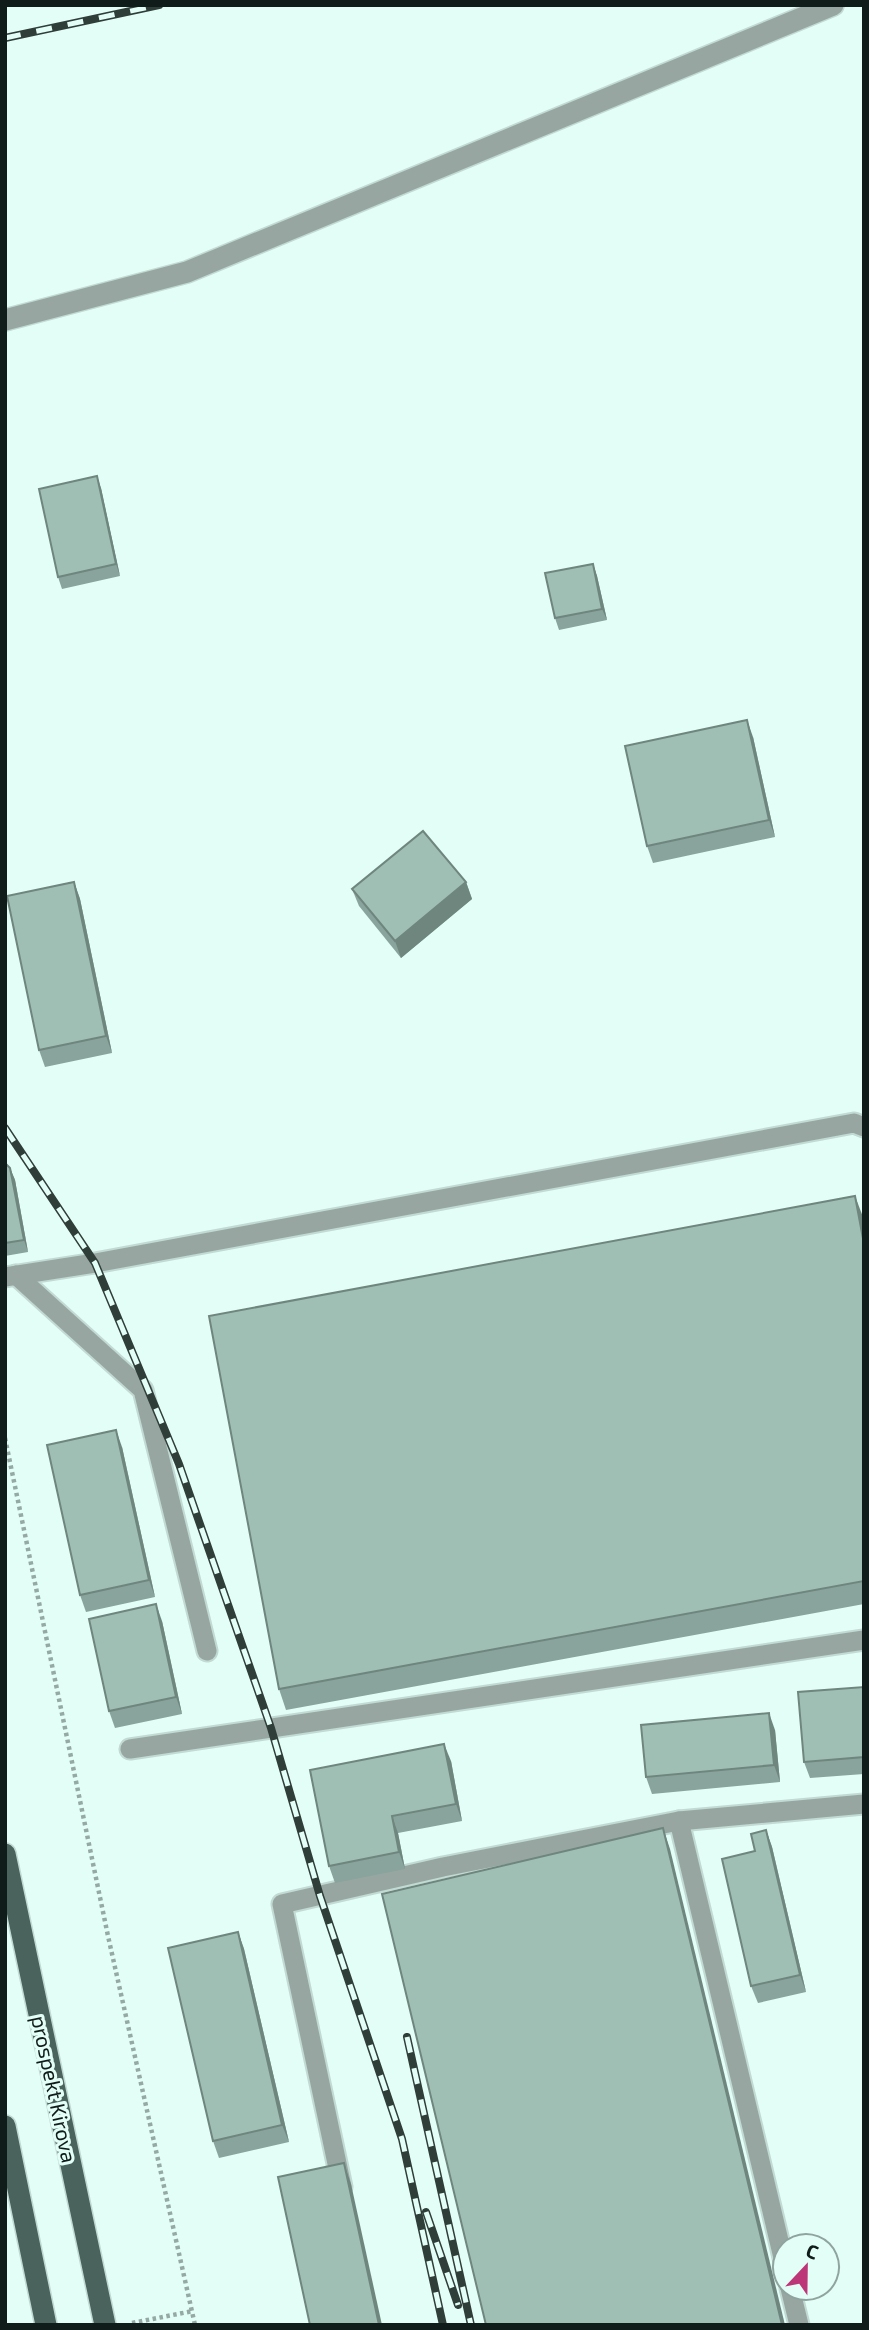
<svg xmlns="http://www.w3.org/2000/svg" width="869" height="2330" font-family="'Exo 2',sans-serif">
<rect width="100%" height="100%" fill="#e3fef6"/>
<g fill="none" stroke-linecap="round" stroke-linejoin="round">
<defs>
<g id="lane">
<polyline points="16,1275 143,1390 207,1651"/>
<polyline points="5,1277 95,1263 854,1123 864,1127"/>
<polyline points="130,1749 864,1640"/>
<polyline points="679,1821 785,2266"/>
<polyline points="342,2187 282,1904 443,1867 679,1821 864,1804"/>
<polyline points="790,2288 799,2325"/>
</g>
<polyline id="street" points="5,320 187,272 833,5"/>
<g id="primary">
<polyline points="5,1854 105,2325"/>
<polyline points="5,2126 46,2325"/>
</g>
</defs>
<use href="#lane" stroke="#c1dad3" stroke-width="23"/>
<use href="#street" stroke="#c1dad3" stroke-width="24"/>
<use href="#primary" stroke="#c1dad3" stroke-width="24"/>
<g stroke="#94a9a3" stroke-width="4.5" stroke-dasharray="3.5 3.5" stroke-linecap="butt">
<polyline points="5,1438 108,1936 195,2325"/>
<polyline points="132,2323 193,2311"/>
</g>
<use href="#lane" stroke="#98a6a1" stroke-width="19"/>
<use href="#street" stroke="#98a6a1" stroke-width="21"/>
<use href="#primary" stroke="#4a635c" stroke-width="21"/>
<defs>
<g id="rail">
<polyline points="5,38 159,5"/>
<polyline points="5,1128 95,1263 179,1464 271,1728 320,1896 402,2139 443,2325"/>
<polyline points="407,2037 471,2325"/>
<polyline points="426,2212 458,2305"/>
</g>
</defs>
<use href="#rail" stroke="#303e3a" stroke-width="8"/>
<use href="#rail" stroke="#e3fef6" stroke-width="5" stroke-dasharray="16" stroke-linecap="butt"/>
</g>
<g fill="#89a49c">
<polygon points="101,488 120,576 62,589 58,577"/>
<polygon points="593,564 597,576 607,620 559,630 555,618"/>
<polygon points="753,737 775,837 653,863 647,846"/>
<polygon points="74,882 80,899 112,1053 45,1067 39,1050"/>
<polygon points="466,882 472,899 401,958 359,906 352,889"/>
<polygon points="5,1163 10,1168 15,1180 28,1252 5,1256"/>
<polygon points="863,1217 864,1224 864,1604 286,1710 279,1689"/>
<polygon points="122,1447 155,1597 86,1612 80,1595"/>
<polygon points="162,1621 182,1714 115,1728 109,1711"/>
<polygon points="864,1687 864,1774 810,1778 804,1762"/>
<polygon points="775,1730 780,1782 652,1794 646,1777"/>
<polygon points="451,1761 462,1821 398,1833 405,1869 335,1883 329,1866"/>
<polygon points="766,1830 772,1847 806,1992 758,2003 751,1986 755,1851"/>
<polygon points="238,1932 244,1949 289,2142 219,2158 213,2141"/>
</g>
<g fill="#6f867f">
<polygon points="97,476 101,488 120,576 116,564"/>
<polygon points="593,564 597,576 607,620 602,609"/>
<polygon points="747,720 753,737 775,837 769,820"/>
<polygon points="74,882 80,899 112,1053 106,1036"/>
<polygon points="466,882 472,899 401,958 395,941"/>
<polygon points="10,1168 15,1180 28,1252 24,1240"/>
<polygon points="855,1196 863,1217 864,1224 864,1244"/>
<polygon points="116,1430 122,1447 155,1597 149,1580"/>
<polygon points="156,1604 162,1621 182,1714 176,1697"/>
<polygon points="769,1713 775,1730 780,1782 774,1765"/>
<polygon points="444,1744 451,1761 462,1821 456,1804"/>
<polygon points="392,1816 398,1833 405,1869 399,1852"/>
<polygon points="663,1828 670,1849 785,2325 782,2325"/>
<polygon points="766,1830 772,1847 806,1992 800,1975"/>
<polygon points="238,1932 244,1949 289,2142 282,2125"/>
<polygon points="344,2163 351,2184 382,2325 379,2325"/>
</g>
<g fill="#9fbfb5" stroke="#6f867f" stroke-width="2">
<polygon points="97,476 116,564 58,577 39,489"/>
<polygon points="593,564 602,609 555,618 545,573"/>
<polygon points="747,720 769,820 647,846 625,746"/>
<polygon points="423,831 466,882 395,941 352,889"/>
<polygon points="74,882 106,1036 39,1050 7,896"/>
<polygon points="5,1163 10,1168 24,1240 5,1243"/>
<polygon points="855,1196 864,1244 864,1581 279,1689 209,1316"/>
<polygon points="116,1430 149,1580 80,1595 47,1445"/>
<polygon points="156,1604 176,1697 109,1711 89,1619"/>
<polygon points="864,1687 864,1757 804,1762 798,1692"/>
<polygon points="769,1713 774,1765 646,1777 641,1725"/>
<polygon points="444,1744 456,1804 392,1816 399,1852 329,1866 310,1770"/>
<polygon points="663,1828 782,2325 486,2325 382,1894"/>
<polygon points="766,1830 800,1975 751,1986 722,1859 755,1851 751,1834"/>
<polygon points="238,1932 282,2125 213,2141 168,1948"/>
<polygon points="344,2163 379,2325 310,2325 278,2177"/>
</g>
<g text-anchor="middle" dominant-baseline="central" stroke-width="6" stroke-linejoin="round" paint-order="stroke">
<g font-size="21" fill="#101c19" stroke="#e3fef6">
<text transform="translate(55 2089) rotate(78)">prospekt Kirova</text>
</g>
</g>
<rect width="869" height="2330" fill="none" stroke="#101c19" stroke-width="14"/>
<g transform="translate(806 2267) rotate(22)"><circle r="33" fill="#e3fef6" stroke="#8fa49e" stroke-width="2"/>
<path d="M0-5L12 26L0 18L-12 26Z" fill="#bd3778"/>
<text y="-10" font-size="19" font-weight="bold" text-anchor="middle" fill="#101c19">С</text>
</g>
</svg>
